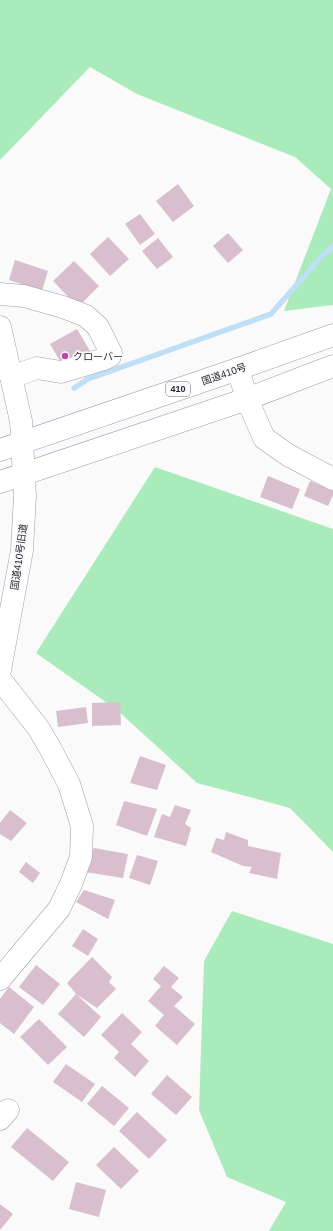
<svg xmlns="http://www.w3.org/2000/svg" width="333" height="1231" font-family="Helvetica,'Noto Sans JP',sans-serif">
<rect width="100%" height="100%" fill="#fafafa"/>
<g fill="#a9ebba">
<polygon points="0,0 333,0 333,305 284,311 331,189 295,157 137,94 90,67 0,160"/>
<polygon points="155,467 333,529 333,852 290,808 197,783 117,710 36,653"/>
<polygon points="232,911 333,944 333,1231 269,1231 286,1202 227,1177 199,1110 204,961"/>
</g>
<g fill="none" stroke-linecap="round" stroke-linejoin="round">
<polyline stroke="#bfdff6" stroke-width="5.5" points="74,388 88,379 271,314 322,256 333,246"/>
</g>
<g fill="#d9bece">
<polygon points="178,184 194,206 173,222 156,201"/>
<polygon points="140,214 155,234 140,245 125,224"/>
<polygon points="228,233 243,250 228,263 213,246"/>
<polygon points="108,237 129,259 110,276 90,254"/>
<polygon points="158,238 173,257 157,269 142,251"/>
<polygon points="15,260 48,271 42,291 9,280"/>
<polygon points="74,261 99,286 78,307 53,281"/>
<polygon points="77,329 90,351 63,366 50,344"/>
<polygon points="268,476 300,489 292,509 260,497"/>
<polygon points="310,481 333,491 333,495 328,506 304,496"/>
<polygon points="120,702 121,725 92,726 92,703"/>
<polygon points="86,707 88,723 58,727 56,711"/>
<polygon points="140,756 166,765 157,790 130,783"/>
<polygon points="124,801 157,809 147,836 116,825"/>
<polygon points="175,805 191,810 185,824 191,828 186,846 154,837 162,814 170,817"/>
<polygon points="10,810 27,823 11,841 0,834 0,823"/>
<polygon points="226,832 248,840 248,846 281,853 277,879 249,873 252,867 243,866 211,852 216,838 224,840"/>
<polygon points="94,848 128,854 123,878 85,872"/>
<polygon points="137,855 158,861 150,885 129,878"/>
<polygon points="26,862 40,873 33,883 19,872"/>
<polygon points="84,890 115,900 108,919 76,902"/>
<polygon points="83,929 98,939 88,956 72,946"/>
<polygon points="92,957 112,977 109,982 116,989 97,1008 76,994 67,983"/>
<polygon points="36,965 60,984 43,1005 19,987"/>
<polygon points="164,966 179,978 171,987 183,997 174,1006 195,1024 177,1045 155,1026 164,1015 148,1001 161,986 153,979"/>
<polygon points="9,987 34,1007 14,1034 0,1023 0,999"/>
<polygon points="76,994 101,1017 84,1037 58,1014"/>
<polygon points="122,1013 142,1032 131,1044 149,1061 135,1077 114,1058 119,1052 101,1035"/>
<polygon points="39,1019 67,1047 48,1065 20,1037"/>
<polygon points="66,1064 95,1084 82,1102 53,1082"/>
<polygon points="167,1075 192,1097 176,1115 151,1094"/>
<polygon points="102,1086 129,1108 114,1126 87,1104"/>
<polygon points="137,1112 167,1140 149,1159 119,1131"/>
<polygon points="27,1128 69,1162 53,1181 11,1147"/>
<polygon points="114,1147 139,1171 121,1189 96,1165"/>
<polygon points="76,1182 106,1190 99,1217 69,1209"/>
<polygon points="0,1204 13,1214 0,1230"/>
</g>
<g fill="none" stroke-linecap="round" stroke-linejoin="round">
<defs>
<g id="minor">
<polyline points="0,294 24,296 63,307 86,316 98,327 111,353 110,356 104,359 61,372 37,368 11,377"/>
<polyline points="0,327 21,421 25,496 22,550 0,670"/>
<polyline points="238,369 247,399 264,438 288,455 333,479"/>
<polyline points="0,679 39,729 50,748 69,784 82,826 81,857 71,884 59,909 0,979"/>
<polyline points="0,1119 8,1110"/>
</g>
<g id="highway">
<polyline points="0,450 238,369 333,335"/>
<polyline points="0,482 247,399 333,366"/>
</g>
</defs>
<use href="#minor" stroke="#9f9ab4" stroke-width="23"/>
<use href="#highway" stroke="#9f9ab4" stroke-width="23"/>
<use href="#minor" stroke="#fff" stroke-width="22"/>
<use href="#highway" stroke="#fff" stroke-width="22"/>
</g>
<circle fill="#ba4ba9" stroke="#fafafa" stroke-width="1.5" cx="65" cy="356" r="4"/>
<g text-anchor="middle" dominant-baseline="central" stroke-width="3.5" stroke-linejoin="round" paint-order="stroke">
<rect fill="#fafafa" stroke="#68666d" stroke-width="1" x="166" y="382" width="24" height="14" rx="3"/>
<g font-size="9" font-weight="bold" fill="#292631">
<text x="178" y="389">410</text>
</g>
<g font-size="10" fill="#292631" stroke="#fafafa" text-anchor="start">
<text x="73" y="356">クローバー</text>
</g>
<g font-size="10" fill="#292631" stroke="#fafafa">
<text transform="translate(224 374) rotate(-19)">国道410号</text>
<text transform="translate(19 557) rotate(-82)">国道410号旧道</text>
</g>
</g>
</svg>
